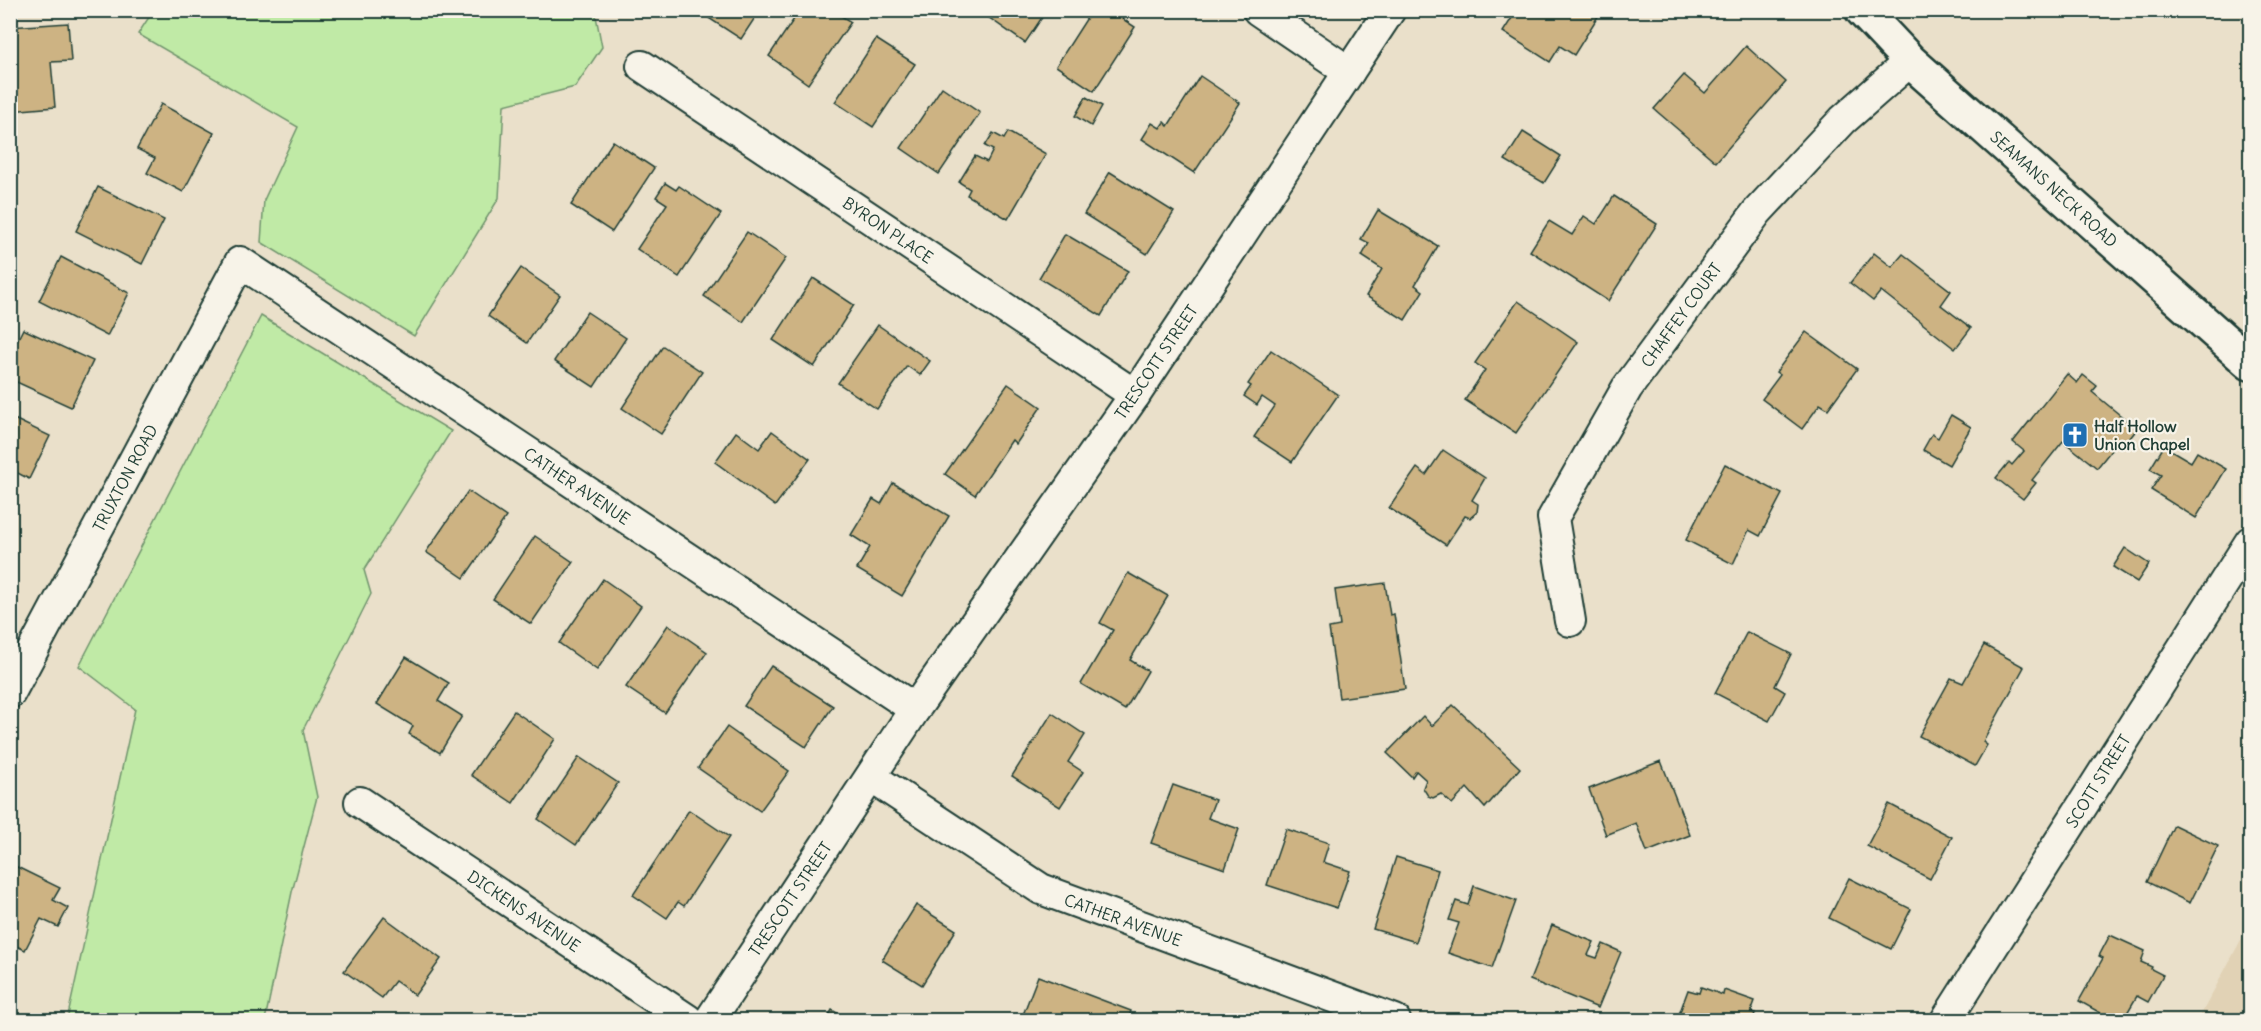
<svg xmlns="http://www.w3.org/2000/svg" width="2261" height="1031" font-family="Delius,sans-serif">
<rect width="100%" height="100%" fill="#eae0ca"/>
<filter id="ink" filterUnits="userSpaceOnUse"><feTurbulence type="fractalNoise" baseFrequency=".0167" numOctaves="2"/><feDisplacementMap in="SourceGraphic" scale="12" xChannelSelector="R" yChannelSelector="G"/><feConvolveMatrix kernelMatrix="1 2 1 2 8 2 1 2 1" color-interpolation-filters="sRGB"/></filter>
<g filter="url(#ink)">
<polygon fill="#e1d2b5" points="2250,923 2250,1020 2198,1020"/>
<g fill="#c0eaa6" stroke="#70946d" stroke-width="1.5">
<polygon points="595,11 602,47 575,87 504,105 499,198 414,336 261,242 264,200 298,127 138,34 153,11"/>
<polygon points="261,316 451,431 364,570 371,594 303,730 317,797 292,892 265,1020 67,1020 135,709 79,666"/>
</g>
<g fill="#cdb383" stroke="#1f3d34" stroke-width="1.5">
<polygon points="703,10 760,10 741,39 701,13"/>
<polygon points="800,10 840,10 838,14 851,22 808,84 769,56"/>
<polygon points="992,10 1047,10 1025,43 988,17"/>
<polygon points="1092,10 1109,10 1135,27 1094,91 1056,66"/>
<polygon points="1517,10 1602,10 1574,55 1560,46 1550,62 1503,32"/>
<polygon points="68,23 71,61 51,62 55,107 10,111 10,27"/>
<polygon points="876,39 915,64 873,127 835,102"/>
<polygon points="1746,46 1786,82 1716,162 1654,109 1684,75 1705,93"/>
<polygon points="1200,76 1240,103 1194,173 1142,139 1152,123 1160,128 1164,122 1168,126"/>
<polygon points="942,87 980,113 939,174 901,148"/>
<polygon points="1086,97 1102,106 1091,126 1075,116"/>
<polygon points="161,104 214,133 183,192 147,173 155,158 137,149"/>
<polygon points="1008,132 1046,154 1008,219 967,195 970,189 959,182 975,156 987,162 993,150 985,146 993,133 1004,139"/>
<polygon points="1523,132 1561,156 1544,183 1505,160"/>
<polygon points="613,141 654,168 612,232 571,205"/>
<polygon points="1110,172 1174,212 1147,254 1084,214"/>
<polygon points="665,183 676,190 679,186 721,214 679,277 637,249 667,204 656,197"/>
<polygon points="98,187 164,220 142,264 76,231"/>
<polygon points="1614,196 1657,224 1608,301 1530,251 1549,221 1572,235 1584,216 1596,224"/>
<polygon points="1378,210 1438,246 1415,285 1423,291 1405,320 1366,296 1382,269 1362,256 1369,243 1361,239"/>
<polygon points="747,232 786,258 743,322 704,296"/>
<polygon points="1065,234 1128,271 1101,316 1039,278"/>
<polygon points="1874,253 1892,267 1903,254 1951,291 1941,305 1971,328 1955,349 1881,291 1873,301 1850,283"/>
<polygon points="61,257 129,293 107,336 39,301"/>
<polygon points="521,268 560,295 527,343 488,316"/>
<polygon points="813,278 854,305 814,367 773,340"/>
<polygon points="1518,301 1578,342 1516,433 1465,400 1485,370 1475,363"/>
<polygon points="587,312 626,338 594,387 554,361"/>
<polygon points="878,325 930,361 920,375 907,366 877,409 838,383"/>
<polygon points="23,329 93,361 71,407 10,379 10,355"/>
<polygon points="1806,332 1857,369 1828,409 1820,404 1802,429 1762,399 1780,375 1776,372"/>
<polygon points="663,346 702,372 661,434 622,408"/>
<polygon points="1271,350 1338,395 1292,462 1254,437 1275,406 1262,397 1257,405 1244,396 1251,386 1248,384"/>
<polygon points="2067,374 2077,383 2083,375 2097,386 2092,392 2137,429 2123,447 2117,443 2097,468 2063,441 2032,480 2036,483 2023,499 1996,478 2009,462 2012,465 2024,451 2013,442"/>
<polygon points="1008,384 1041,407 1016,444 1012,440 975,495 945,474"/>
<polygon points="1951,415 1971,427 1949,465 1923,450 1932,434 1938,438"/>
<polygon points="10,417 50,436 29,479 10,469"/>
<polygon points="772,431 810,459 775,506 715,462 736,432 759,449"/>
<polygon points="2164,446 2191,462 2197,452 2226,469 2196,518 2151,490 2161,475 2150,469"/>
<polygon points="1443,450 1485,478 1472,500 1478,504 1477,512 1470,518 1465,516 1446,545 1389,508 1417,468 1426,475"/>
<polygon points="1725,464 1782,494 1760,536 1749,530 1733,564 1686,540"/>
<polygon points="893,483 949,516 902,596 857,569 870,547 851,535 873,499 881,504"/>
<polygon points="468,491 506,517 464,578 426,552"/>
<polygon points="535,536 573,562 531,624 493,599"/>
<polygon points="2125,548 2149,564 2137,582 2113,567"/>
<polygon points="1128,573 1168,596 1130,660 1148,671 1125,710 1081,684 1113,630 1100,623"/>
<polygon points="603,579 641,606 597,670 559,643"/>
<polygon points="1385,583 1390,615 1394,614 1405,689 1339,698 1329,628 1340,626 1335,590"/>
<polygon points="668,625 707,652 665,713 626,687"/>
<polygon points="1747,632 1791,654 1775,686 1785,692 1769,721 1715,693"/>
<polygon points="1984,645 2024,667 1983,742 1987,745 1975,766 1919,736 1951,678 1963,683"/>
<polygon points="406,657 449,683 438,701 462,716 440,753 409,734 413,726 377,704"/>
<polygon points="771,666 833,706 806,747 744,706"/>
<polygon points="1453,705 1520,768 1485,808 1467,788 1452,804 1441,794 1433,798 1428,796 1423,788 1426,780 1416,771 1412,777 1387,753 1423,716 1432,726"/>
<polygon points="514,711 555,739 513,803 471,775"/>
<polygon points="1052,713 1085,735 1068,762 1083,772 1060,807 1012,776"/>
<polygon points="727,727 789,771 760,811 698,768"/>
<polygon points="579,757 618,783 576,845 538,819"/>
<polygon points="1661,761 1690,835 1647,852 1636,823 1606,835 1589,789"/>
<polygon points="1173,785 1215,800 1208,818 1239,829 1225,869 1151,843"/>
<polygon points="1889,804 1952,837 1930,879 1867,846"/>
<polygon points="689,810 729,837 684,906 678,902 667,918 633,895"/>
<polygon points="2174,825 2218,846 2190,903 2147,882"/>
<polygon points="1286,829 1329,843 1323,862 1350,871 1337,908 1267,885"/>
<polygon points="1396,857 1438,870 1416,942 1373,929"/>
<polygon points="15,866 60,888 53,900 68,908 58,927 41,919 25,950 10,943 10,876"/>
<polygon points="1849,878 1911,909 1891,949 1829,918"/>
<polygon points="1474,886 1516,901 1492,968 1448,953 1459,923 1449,920 1456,901 1468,905"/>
<polygon points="916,905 956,930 922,985 882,960"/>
<polygon points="384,917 441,959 415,995 395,981 382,998 344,971"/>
<polygon points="1552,925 1594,942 1588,955 1597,958 1603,944 1621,952 1598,1008 1530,980"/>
<polygon points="2110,935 2145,951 2141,962 2152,967 2151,969 2163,975 2148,1002 2137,996 2123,1020 2113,1020 2079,1001 2103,958 2099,956"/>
<polygon points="1038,976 1131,1011 1128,1020 1021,1020"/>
<polygon points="1701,987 1723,995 1724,990 1755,1001 1751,1012 1755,1013 1753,1020 1677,1020 1688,990 1699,993"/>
<polygon points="832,1010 848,1020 826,1020"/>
</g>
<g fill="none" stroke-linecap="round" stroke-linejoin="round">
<defs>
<g id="street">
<polyline points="1258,10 1349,72"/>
<polyline points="642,66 1135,395"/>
<polyline points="1570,621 1553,518 1627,388 1757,212 1843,120 1910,61"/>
<polyline points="10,693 240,262 915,709"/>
<polyline points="871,777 1041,889 1395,1020"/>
<polyline points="360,802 688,1020"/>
<polyline points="710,1020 915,709 1135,395 1390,10"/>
<polyline points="1946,1020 2250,542"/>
</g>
<polyline id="secondary" points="1862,10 1910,61 2250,363"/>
</defs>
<use href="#street" stroke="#1f3d34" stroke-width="34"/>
<use href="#secondary" stroke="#1f3d34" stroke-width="38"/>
<use href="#street" stroke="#f7f3e8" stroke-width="30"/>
<use href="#secondary" stroke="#f7f3e8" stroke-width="33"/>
</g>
</g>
<defs>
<symbol id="church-square" viewBox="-11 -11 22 22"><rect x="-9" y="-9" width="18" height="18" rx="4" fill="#1f6fb2" stroke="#f7f3e8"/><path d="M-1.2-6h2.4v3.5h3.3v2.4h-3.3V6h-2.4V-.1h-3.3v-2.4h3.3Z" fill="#fff"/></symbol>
</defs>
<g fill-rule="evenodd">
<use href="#church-square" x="2060" y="420" width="30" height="30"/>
</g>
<g text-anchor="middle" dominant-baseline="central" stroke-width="4.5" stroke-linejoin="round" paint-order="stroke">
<g font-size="16" fill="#1f3d34" stroke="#f7f3e8">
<text transform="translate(2054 189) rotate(42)">SEAMANS NECK ROAD</text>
<text transform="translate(888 230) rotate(34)">BYRON PLACE</text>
<text transform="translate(1681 315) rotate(-54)">CHAFFEY COURT</text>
<text transform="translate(1156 362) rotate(-56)">TRESCOTT STREET</text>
<text transform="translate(125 478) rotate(-62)">TRUXTON ROAD</text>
<text transform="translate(577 486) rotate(34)">CATHER AVENUE</text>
<text transform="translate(2098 781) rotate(-58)">SCOTT STREET</text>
<text transform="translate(790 899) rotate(-56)">TRESCOTT STREET</text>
<text transform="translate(524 911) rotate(34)">DICKENS AVENUE</text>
<text transform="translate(1123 920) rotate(20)">CATHER AVENUE</text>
</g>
<g font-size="16" font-weight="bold" fill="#1f3d34" stroke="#f7f3e8" text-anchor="start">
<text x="2094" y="426">Half Hollow<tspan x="2094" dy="18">Union Chapel</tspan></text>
</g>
</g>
<rect width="2261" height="1031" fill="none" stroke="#f7f3e8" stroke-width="36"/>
<rect x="18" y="18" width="2225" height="995" fill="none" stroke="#1f3d34" stroke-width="2" filter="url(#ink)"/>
</svg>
